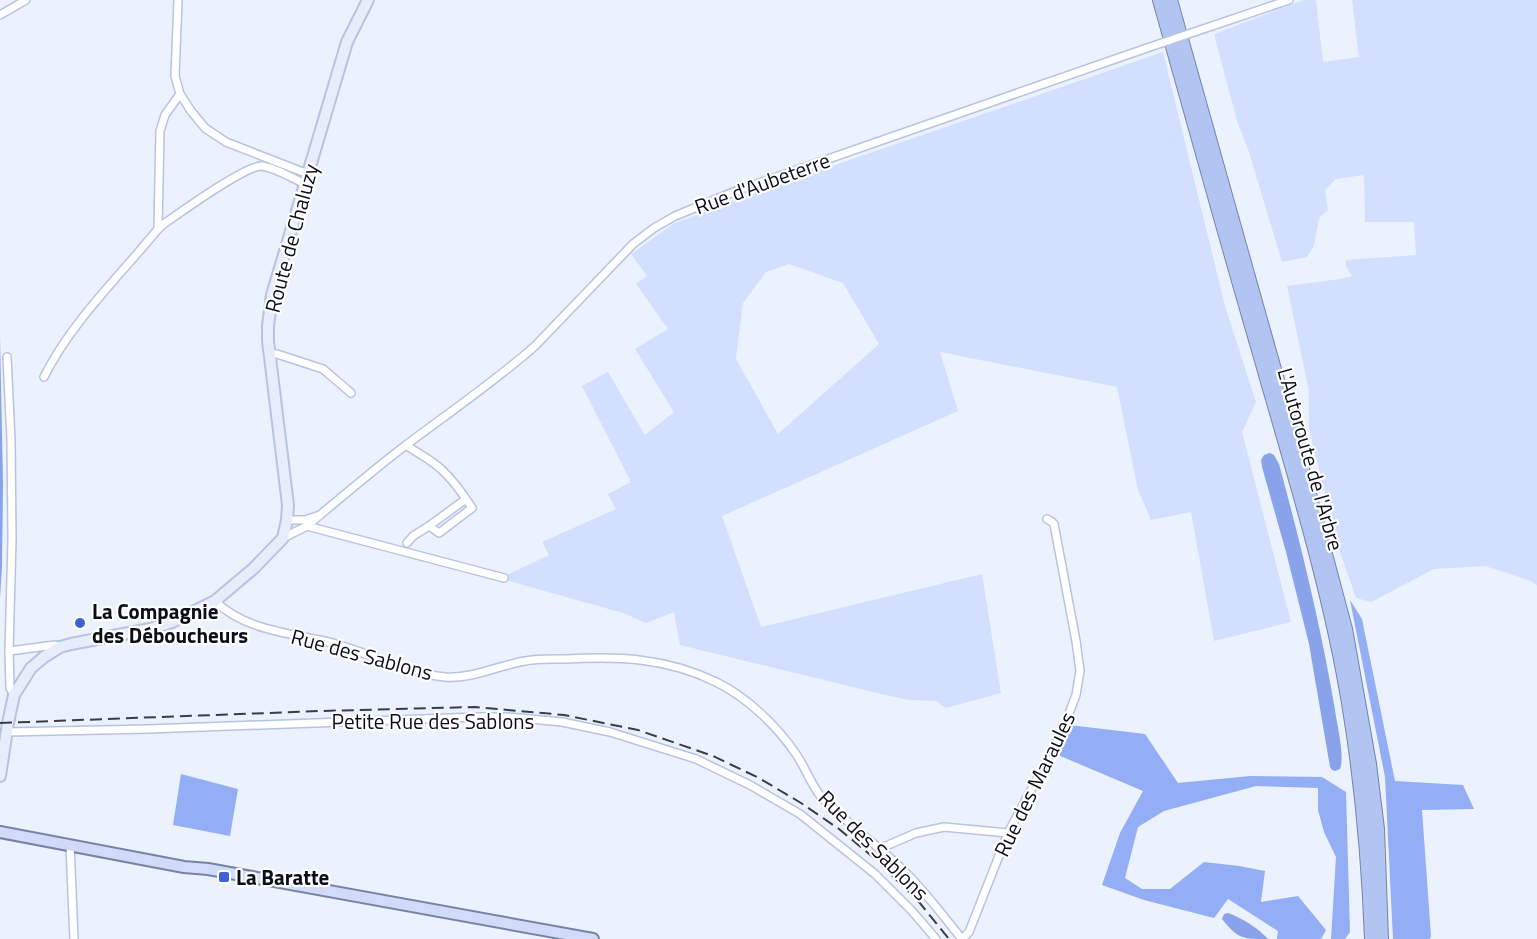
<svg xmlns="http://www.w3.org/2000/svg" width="1537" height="939" font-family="'Titillium Web',sans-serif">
<rect width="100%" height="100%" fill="#ecf1fe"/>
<g fill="#d2dfff" fill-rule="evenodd">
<polygon points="1304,0 1316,0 1323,62 1359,57 1352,0 1537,0 1537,586 1531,581 1485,566 1434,569 1371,602 1356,598 1338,546 1309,429 1309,392 1287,286 1340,279 1352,276 1346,266 1346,260 1416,255 1414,222 1365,222 1364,175 1336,179 1325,190 1328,210 1319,218 1314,246 1307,257 1282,262 1249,152 1237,121 1214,34"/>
<path d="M 1163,52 L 1225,306 L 1256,402 L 1242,432 L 1291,622 L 1214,641 L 1191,512 L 1151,520 L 1138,490 L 1117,387 L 940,352 L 958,411 L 722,516 L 761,627 L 982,574 L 1001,693 L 946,708 L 936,701 L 909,700 L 890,696 L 680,645 L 674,612 L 646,623 L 623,613 L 509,581 L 507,575 L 549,555 L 542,542 L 616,509 L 608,494 L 631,482 L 582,386 L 608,372 L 645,435 L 674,412 L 635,349 L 668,329 L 636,284 L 647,276 L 631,254 L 673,224 L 766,189 ZM 789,264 L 843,283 L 879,344 L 778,434 L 736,359 L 743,303 L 766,272 Z"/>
</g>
<g fill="#93aef5">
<polygon points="1350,600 1362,619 1395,781 1463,785 1474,809 1422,810 1431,936 1430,939 1393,939 1385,777"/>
<polygon points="1069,725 1145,734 1178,783 1250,776 1322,777 1346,792 1350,932 1345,939 1331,939 1336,857 1324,832 1318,810 1318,788 1256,786 1164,811 1138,827 1125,878 1142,889 1170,889 1204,862 1239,866 1265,871 1261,902 1298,896 1326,930 1321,939 1277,939 1278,931 1228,899 1214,918 1144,900 1102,885 1120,833 1143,791 1058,755"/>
<polygon points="181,774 238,789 230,836 173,825"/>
</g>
<g fill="#88a3e9">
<polygon points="0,336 3,484 2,566 0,598"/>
<path d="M 1270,453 L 1274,455 L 1279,464 C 1301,545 1321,627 1335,710 C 1337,726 1345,755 1340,769 L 1335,771 L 1332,770 L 1330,767 L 1309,644 L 1286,552 L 1262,467 L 1261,460 L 1264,455 Z"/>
<path d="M 1228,913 C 1242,918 1258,928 1268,939 C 1242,939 1238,939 1222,919 L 1224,914 Z"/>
</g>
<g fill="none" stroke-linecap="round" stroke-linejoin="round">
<defs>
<g id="street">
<polyline points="178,0 175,76 180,94 191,111 205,128 226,142 308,174"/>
<polyline points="0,15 26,0"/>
<polyline points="1209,27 1289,0"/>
<polyline points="158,229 160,131 165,115 180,94"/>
<polyline points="270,354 277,354 323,369 351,393"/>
<polyline points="7,357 11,440 12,539 9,651 10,688 14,695"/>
<path d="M 44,377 C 72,321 119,277 158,229 L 165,223 C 181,212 246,165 262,166 C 276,168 292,178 305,184"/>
<path d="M 406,445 C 417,453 432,460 442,470 C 454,481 463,494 472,508 L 439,533 L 429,526 L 466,499"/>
<path d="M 320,515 C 349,491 377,467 406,445 C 450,412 494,382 535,346 L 633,244 L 654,228 L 675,216 L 736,191 L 1147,48"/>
<polyline points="307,526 504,578"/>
<polyline points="283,538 307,526 320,515 305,520 287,520"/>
<polyline points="407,543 413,536 429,526"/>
<path d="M 215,601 C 243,629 287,633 324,641 C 365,650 403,673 445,677 C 473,679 499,665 525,661 C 538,658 552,659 566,659 C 619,656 667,658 716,682 C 747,697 777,726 796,754 C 805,767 810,782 819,794 C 823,800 830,805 835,810 C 856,830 879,847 900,867 C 923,888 942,915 962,939"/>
<polyline points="9,651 55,645 60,647"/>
<polyline points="7,732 148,729 477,717 507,717 562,722 610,732 696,759 750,785 800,814 875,874 912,911 936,939"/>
<polyline points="70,845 74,939"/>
<polyline points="879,849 916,833 944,827 1008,833"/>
<polyline points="962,939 969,932 1008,833 1062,732 1076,695 1080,671 1076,641 1054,524 1052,522 1047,519"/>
</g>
<polyline id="secondary" points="0,776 8,723 14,695 31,668 44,657 60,647 71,644 150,629 172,622 215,601 254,568 283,538 287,520 288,505 268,341 268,326 272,295 347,42 368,0"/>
<polyline id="primary" points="0,832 184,867 208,869 593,939"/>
<g id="highway">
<path d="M 1160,0 C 1193,117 1225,234 1259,350 C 1292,467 1329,583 1349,703 C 1362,781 1369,860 1372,939"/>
<polyline points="1170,0 1309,494 1345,629 1369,764 1377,829 1381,939"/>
</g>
</defs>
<use href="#street" stroke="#b7c3e2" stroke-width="10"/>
<use href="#secondary" stroke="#b7c3e2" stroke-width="14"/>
<use href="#primary" stroke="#7784a6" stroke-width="14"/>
<use href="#highway" stroke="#7784a6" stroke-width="16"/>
<use href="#street" stroke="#fff" stroke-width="7"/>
<use href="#secondary" stroke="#e8edfb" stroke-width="10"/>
<use href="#primary" stroke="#d0dcf7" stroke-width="10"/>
<use href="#highway" stroke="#b1c4f2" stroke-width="14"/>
<polyline stroke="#383d48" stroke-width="2" stroke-dasharray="12 6" stroke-linecap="butt" points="0,723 321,711 475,707 564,715 638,730 713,756 759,778 801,803 839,829 874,858 919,902 949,939"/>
<defs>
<polyline id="street-bridge" points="1147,48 1209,27"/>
</defs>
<use href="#street-bridge" stroke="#b7c3e2" stroke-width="10" stroke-linecap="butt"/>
<use href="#street-bridge" stroke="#fff" stroke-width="7"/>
</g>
<g fill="#4061d3" stroke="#fefefe" stroke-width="2">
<circle cx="80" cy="623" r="6"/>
<rect x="218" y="871" width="12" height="12" rx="3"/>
</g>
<g text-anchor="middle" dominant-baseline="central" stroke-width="4.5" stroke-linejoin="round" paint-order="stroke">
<g font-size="21" fill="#0a0e19" stroke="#fefefe">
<text transform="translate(762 183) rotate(-20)">Rue d'Aubeterre</text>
<text transform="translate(291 238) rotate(-75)">Route de Chaluzy</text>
<text transform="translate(1311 459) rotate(74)">L'Autoroute de l'Arbre</text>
<text transform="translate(362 654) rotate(15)">Rue des Sablons</text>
<text x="433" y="721">Petite Rue des Sablons</text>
<text transform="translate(1034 784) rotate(-64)">Rue des Maraules</text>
<text transform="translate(874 845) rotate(45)">Rue des Sablons</text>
</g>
<g font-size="21" font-weight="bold" fill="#0a0e19" stroke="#fefefe" text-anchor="start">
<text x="92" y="611">La Compagnie<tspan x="92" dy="24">des Déboucheurs</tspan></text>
<text x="236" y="877">La Baratte</text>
</g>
</g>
</svg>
